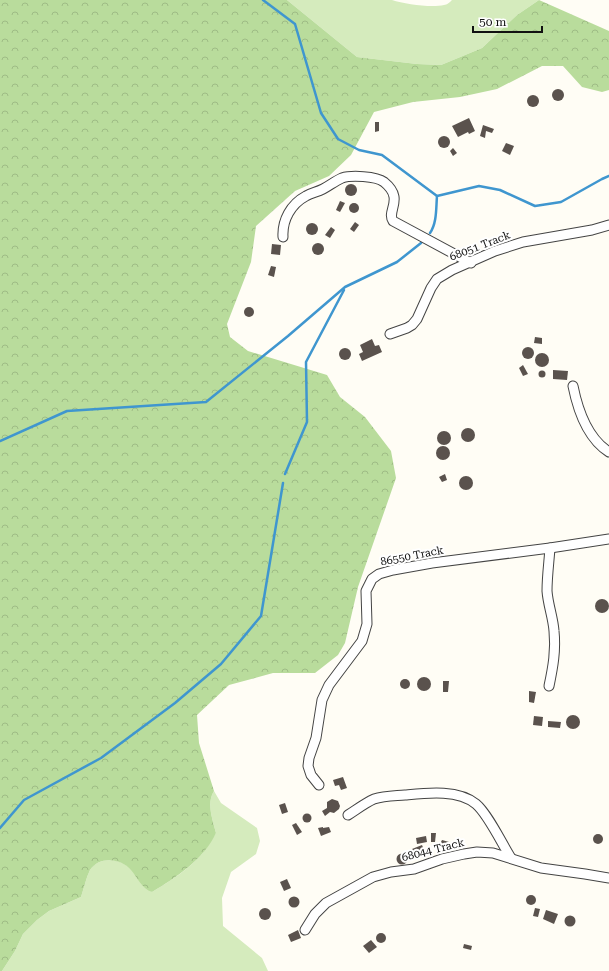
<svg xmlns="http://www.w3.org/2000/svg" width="609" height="971" font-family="'Roboto Serif',serif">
<defs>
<pattern id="forest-crowns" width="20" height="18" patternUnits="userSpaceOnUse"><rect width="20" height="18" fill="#b9dc9c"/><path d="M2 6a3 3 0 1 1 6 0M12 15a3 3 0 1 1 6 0" fill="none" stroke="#9ebc85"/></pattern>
</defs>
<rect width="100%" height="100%" fill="#fffdf5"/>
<g fill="#d5ebbd">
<path d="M 287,0 L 392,0 C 405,4 431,8 444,5 C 447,5 450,2 452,0 L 539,0 L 517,15 L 482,48 L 441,65 L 417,64 L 357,57 Z"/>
<path d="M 214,791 L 221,803 L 257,828 L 260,841 L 256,854 L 231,872 L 222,898 L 223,926 L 262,958 L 268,971 L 2,971 L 15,951 L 23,934 L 37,920 L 49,911 L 81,897 C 84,888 86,878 90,870 C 98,857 118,858 129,867 C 138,875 140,884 152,892 C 169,882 189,869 202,854 C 207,847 211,840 216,833 C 213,821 206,803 214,791 Z"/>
</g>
<path fill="url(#forest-crowns)" d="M 0,0 L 287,0 L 357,57 L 417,64 L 441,65 L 482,48 L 517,15 L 539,0 L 609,31 L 609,90 L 602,92 L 582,87 L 563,66 L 542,66 L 497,89 L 460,97 L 413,102 L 374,112 L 351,155 L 329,176 L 295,191 L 256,226 L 251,262 L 227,324 L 230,337 L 248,351 L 327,375 L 340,397 L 365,417 L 391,451 L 396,478 L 358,587 L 345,643 L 338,655 L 315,673 L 273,673 L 229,685 L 197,715 L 199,743 L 214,791 C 206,803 213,821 216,833 C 204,859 176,878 152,892 C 142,889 137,877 131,870 C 121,858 99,856 90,870 C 86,878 84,888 81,897 L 49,911 L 37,920 L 23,934 L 15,951 L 2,971 L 0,971 Z"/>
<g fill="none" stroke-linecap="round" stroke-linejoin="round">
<g stroke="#3f96cf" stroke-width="2.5">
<polyline points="263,0 295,24 321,113 338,139 359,150 382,155 437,196"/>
<path d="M 430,233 C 437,223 436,208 437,196 L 479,186 L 500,190 L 535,206 L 561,202 L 602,179 L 609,176"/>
<polyline points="0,441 67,411 206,402 288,336 345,287 397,262 421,243"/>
<polyline points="285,474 307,422 306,362 344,290"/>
<polyline points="0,828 24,800 101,758 175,703 221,664 261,616 283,483"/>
</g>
</g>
<g fill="#5a524d">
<circle cx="558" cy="95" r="6"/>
<circle cx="533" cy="101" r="6"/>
<polygon points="469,118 475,131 469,134 468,132 458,137 452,126"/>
<polygon points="375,122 379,122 379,131 375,132"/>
<polygon points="483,125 494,129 492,133 486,131 485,138 480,136"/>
<circle cx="444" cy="142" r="6"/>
<polygon points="506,143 514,146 510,155 502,151"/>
<polygon points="453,148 457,153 453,156 450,151"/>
<circle cx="351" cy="190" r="6"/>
<polygon points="340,201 345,203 340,212 336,210"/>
<circle cx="354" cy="208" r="5"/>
<polygon points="355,222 359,225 354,232 350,229"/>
<circle cx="312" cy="229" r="6"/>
<polygon points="331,227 335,230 330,238 325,235"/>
<circle cx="318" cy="249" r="6"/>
<polygon points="272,244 281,245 280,255 271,254"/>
<polygon points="271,266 276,267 274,277 268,275"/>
<circle cx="249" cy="312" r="5"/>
<polygon points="535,337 542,338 542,344 534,343"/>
<polygon points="372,339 375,346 379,345 382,352 362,361 359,354 363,352 360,345"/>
<circle cx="528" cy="353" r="6"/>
<circle cx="345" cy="354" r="6"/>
<circle cx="542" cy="360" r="7"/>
<polygon points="523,365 528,374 523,376 519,368"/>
<polygon points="553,370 568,371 567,380 553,379"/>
<circle cx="542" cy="374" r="3.5"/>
<circle cx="468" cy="435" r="7"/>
<circle cx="444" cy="438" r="7"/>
<circle cx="443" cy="453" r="7"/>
<polygon points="445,474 447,480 442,482 439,477"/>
<circle cx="466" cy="483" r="7"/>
<circle cx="602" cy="606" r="7"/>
<circle cx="424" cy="684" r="7"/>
<circle cx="405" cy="684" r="5"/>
<polygon points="443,681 449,681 448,692 443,692"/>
<polygon points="529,691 536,692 534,703 529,702"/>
<circle cx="573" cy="722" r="7"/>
<polygon points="534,716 543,717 542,726 533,725"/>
<polygon points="548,721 561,722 560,728 548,727"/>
<polygon points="343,777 347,788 341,790 339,785 335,786 333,780"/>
<polygon points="332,799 338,801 340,806 339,809 334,813 330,812 325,816 322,811 327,808 327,802"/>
<polygon points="285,803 288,812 282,814 279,805"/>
<circle cx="307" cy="818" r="4.5"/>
<polygon points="296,823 302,832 297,835 292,825"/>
<polygon points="323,827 323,828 329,827 331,832 321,836 318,828"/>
<polygon points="431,833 436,833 435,842 431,842"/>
<circle cx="598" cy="839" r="5"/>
<polygon points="426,836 427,842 417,844 416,838"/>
<polygon points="442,840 449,842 447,846 440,844"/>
<polygon points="422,845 426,855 416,859 412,849"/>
<circle cx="402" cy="859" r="5.5"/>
<polygon points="287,879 291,888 284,891 280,882"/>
<circle cx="531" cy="900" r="5"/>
<circle cx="294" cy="902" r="5.5"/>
<circle cx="265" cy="914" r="6"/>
<polygon points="535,908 540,909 538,917 533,916"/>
<polygon points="546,910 558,914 554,924 543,919"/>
<circle cx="570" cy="921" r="5.5"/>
<polygon points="298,930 301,938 291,942 288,935"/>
<circle cx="381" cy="938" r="5"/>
<polygon points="371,940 377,947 369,953 363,946"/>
<polygon points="464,944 472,946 471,950 463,948"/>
</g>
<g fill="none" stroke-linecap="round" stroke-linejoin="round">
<defs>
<g id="minor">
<path d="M 283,237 C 282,220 291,204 306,196 C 311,193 317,192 323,189 C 329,186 335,181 342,178 C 351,175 376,176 384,182 C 405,199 386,211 393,221 L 471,263"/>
<polyline points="390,334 407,328 412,325 417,319 431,288 437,279 452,270 495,251 523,242 592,230 609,225"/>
<path d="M 573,386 C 578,411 587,438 609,452"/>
<path d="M 549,686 C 553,667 556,650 554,631 C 553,617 548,605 547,591 C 547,577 549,562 550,548"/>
<polyline points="319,785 311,775 308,766 309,758 316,738 322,700 329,685 362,641 367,624 366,591 372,579 379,574 393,570 432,563 550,548 609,539"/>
<path d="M 348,815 C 356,810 365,803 374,799 C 384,796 394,796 405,795 C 426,793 458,789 476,804 C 488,814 502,844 511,858"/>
<polyline points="305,930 315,914 326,903 373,877 391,872 414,869 442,859 464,854 477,852 493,853 541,868 585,874 609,878"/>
</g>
</defs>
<use href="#minor" stroke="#444" stroke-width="11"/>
<use href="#minor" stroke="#fff" stroke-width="9"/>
</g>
<g text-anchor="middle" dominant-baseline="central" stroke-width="4" stroke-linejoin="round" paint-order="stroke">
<g font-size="11" fill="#111" stroke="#fff">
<text transform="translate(480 246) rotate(-21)">68051 Track</text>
<text transform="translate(412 556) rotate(-11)">86550 Track</text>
<text transform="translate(433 850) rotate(-14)">68044 Track</text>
</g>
</g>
<path d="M473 26v6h69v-6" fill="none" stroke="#111111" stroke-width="2"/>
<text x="479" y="26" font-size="12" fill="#111111" stroke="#ffffff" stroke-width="3" paint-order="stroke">50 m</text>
</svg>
